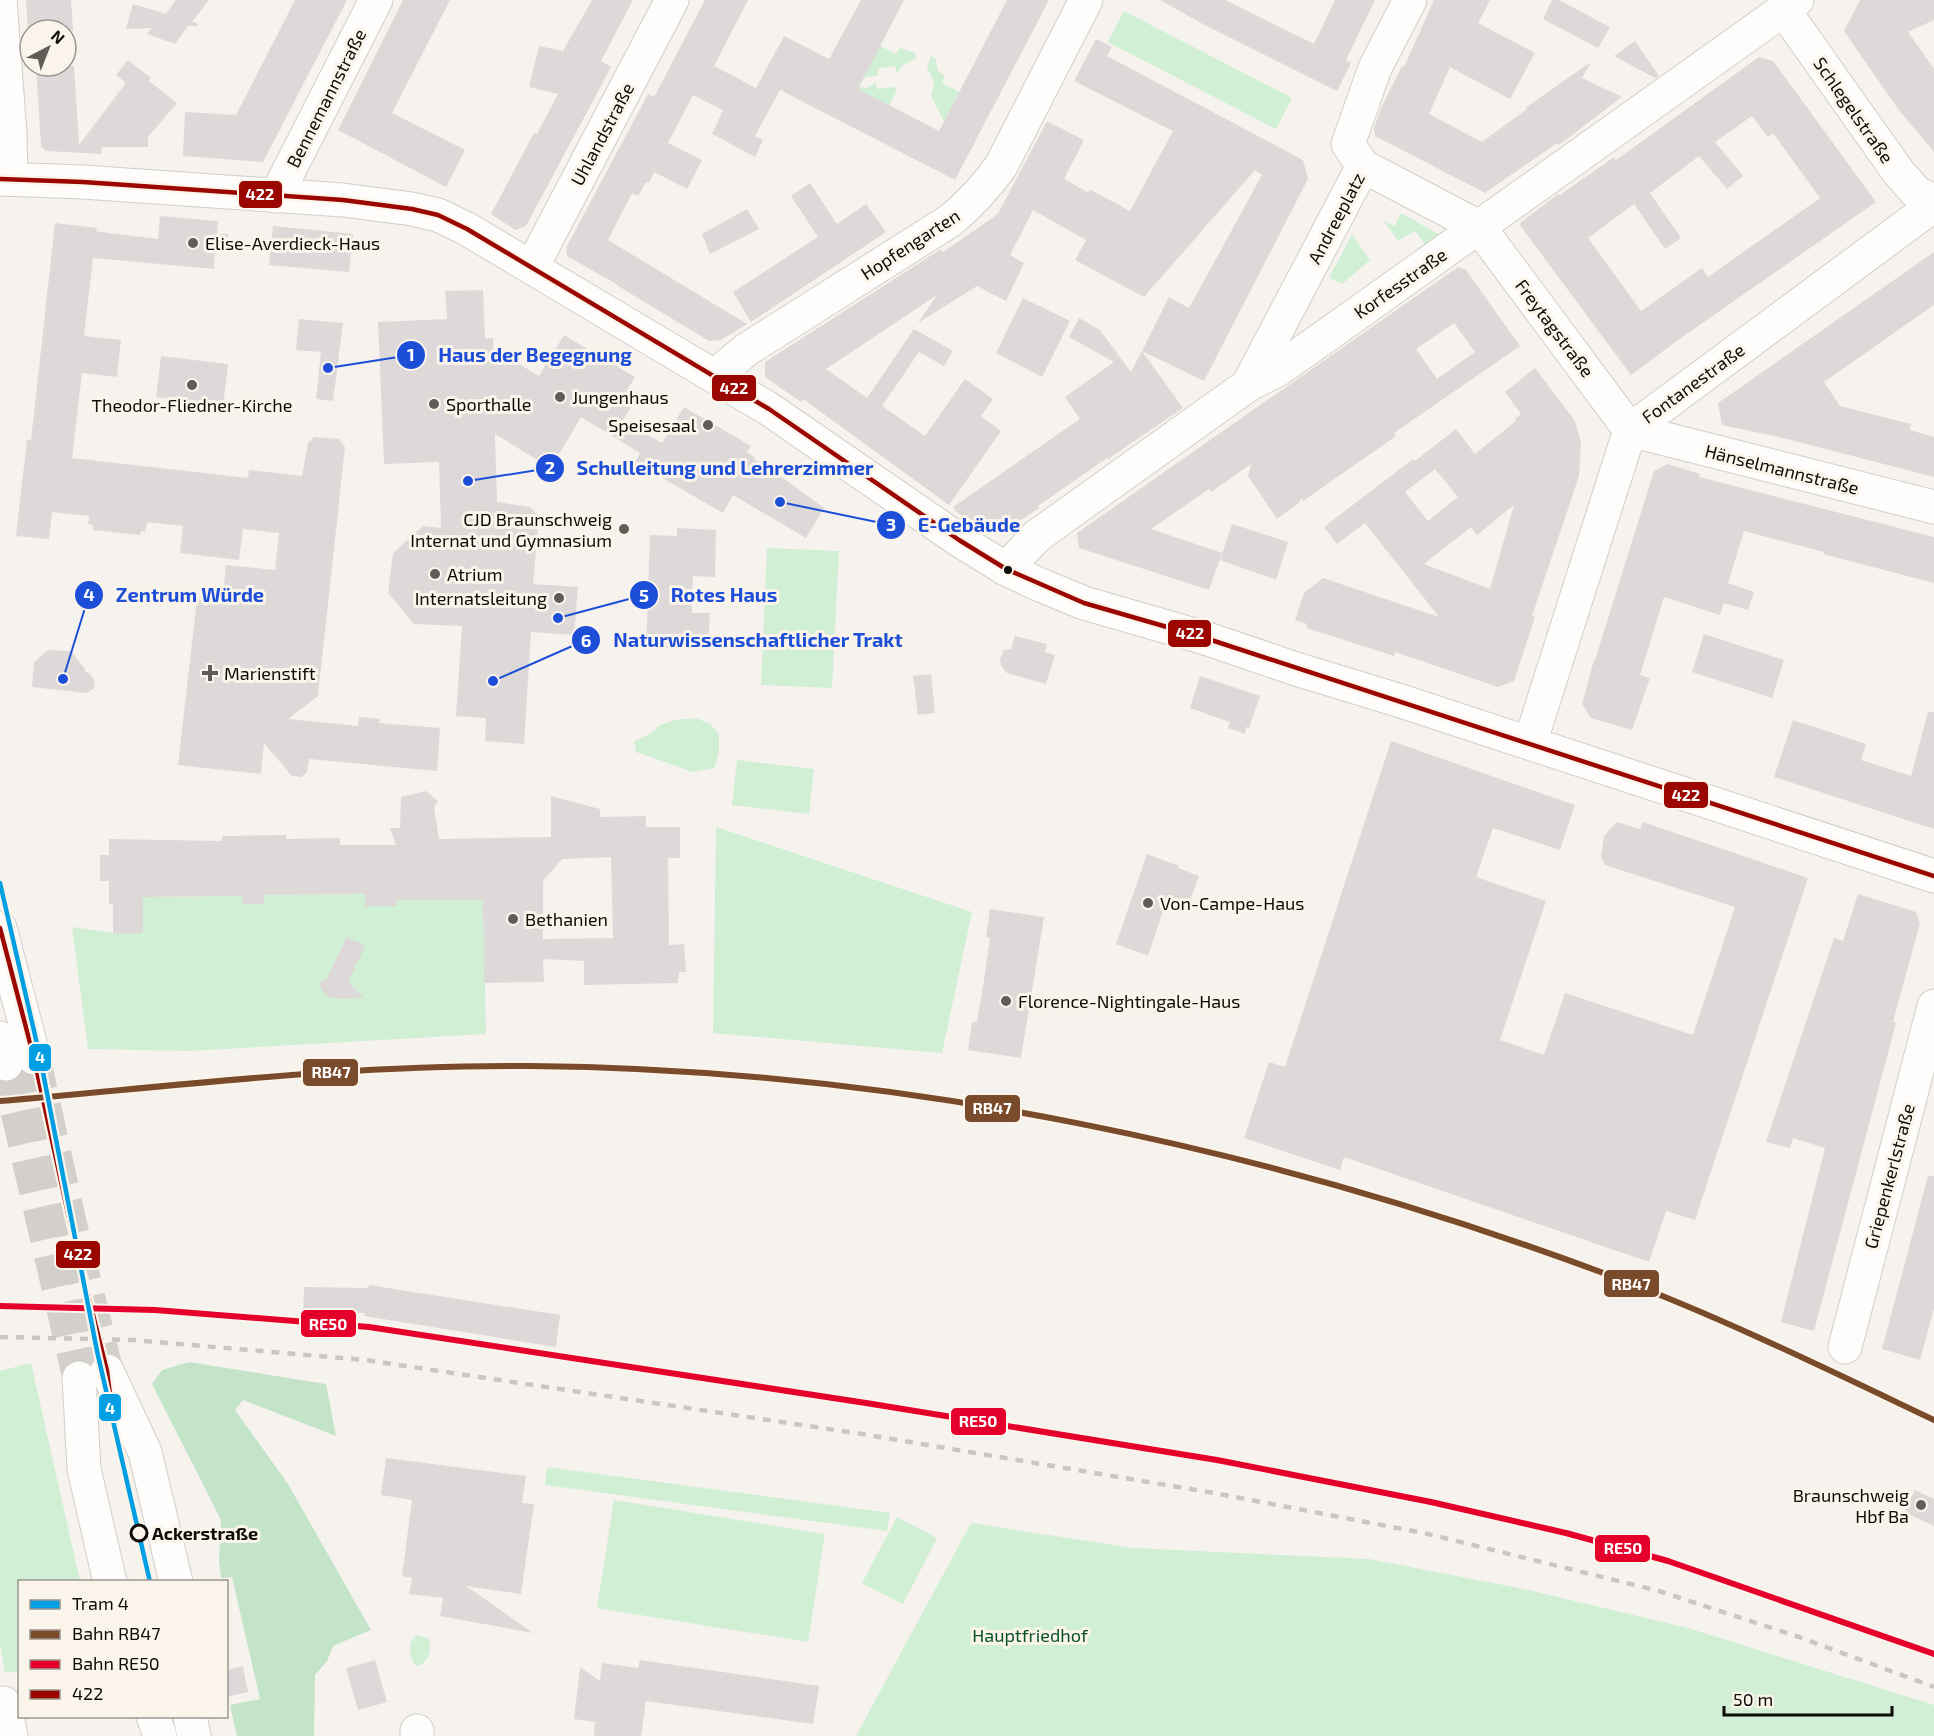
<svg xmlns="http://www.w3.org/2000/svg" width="1934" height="1736" font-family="'Exo 2',sans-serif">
<rect width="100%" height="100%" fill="#f6f3ee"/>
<g fill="#d0efd4">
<polygon points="1124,11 1292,98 1276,129 1108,42"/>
<polygon points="880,46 896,54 900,48 915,53 916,58 902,66 897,73 895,66 878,68 878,75 863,78"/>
<polygon points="931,56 936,59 938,71 945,76 942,83 959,92 944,121 931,96 934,82 927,67"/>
<polygon points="876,83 877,89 894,87 897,90 889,105 858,89 859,87 867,88"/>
<polygon points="1401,213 1449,240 1432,254 1415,231 1398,241 1384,221 1395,226"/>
<polygon points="1352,234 1370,260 1342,284 1329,278"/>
<polygon points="767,548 839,551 832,688 761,685"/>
<polygon points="696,718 710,724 719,734 719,752 714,768 693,772 636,752 634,741 652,733 660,725 675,720"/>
<polygon points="737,760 814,769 809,814 732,805"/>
<polygon points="716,827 972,912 942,1053 713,1033"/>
<polygon points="365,894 365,906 397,900 483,900 486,1034 190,1051 88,1049 72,927 113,933 143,932 143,897 242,896 243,904 263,904 264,895"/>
<polygon points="31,1363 80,1581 20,1582 19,1672 5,1672 0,1643 0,1371"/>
<polygon points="547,1467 890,1513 887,1531 545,1485"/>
<polygon points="614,1500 825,1534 808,1642 597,1608"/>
<polygon points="897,1517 937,1538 903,1604 862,1583"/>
<polygon points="971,1523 1133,1548 1369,1559 1524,1589 1688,1628 1934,1705 1934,1736 856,1736"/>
<path d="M 417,1635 L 428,1638 C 433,1648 429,1662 418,1666 L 414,1664 C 410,1653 406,1643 417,1635 Z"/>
</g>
<polygon fill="#c3e4c8" points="189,1362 326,1384 336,1436 243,1400 235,1410 288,1484 371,1630 333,1646 327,1661 315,1675 314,1736 237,1736 230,1705 260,1699 232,1577 221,1578 219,1560 221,1520 152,1384 162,1370"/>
<g fill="#dcd9d8" fill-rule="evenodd">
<polygon points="26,0 71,0 73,30 28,30"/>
<polygon points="176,0 209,0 192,22 197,23 197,26 188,26 175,44 147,34 152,28 126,29 133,4 166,14"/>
<polygon points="295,0 347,0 263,162 183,156 185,112 236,115"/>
<polygon points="403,0 450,0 392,113 465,150 446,187 338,130"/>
<polygon points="592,0 633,0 601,61 611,67 526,226 516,230 491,214 534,133 537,134 558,94 529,87 539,46 563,51"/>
<polygon points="705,0 748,0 714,66 756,88 784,36 829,59 861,0 904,0 858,89 939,131 1007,0 1049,0 955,180 780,90 755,136 763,140 755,157 712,134 723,110 693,95 668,143 702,160 687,189 654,172 649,183 646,182 638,196 632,193 608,240 747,324 721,340 709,341 618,286 618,285 567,256 566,248 648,94 654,97"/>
<polygon points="1160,0 1225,0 1314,44 1335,0 1375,0 1346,60 1351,63 1337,91 1199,22"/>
<polygon points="1434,0 1490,0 1478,23 1535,53 1510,99 1450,67 1429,114 1482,142 1527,109 1525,108 1591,62 1582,78 1622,97 1559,145 1557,143 1485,193 1410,154 1375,136 1374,128 1381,108 1402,66 1404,67"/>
<polygon points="1552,0 1559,0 1610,27 1598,48 1543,19"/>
<polygon points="1860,0 1934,0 1934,20 1908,32 1934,69 1934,152 1898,109 1844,31"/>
<polygon points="1096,39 1112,47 1107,56 1303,160 1308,179 1204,381 1142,351 1169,297 1189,308 1262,175 1255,170 1144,297 1075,260 1086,240 1033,210 1010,255 1024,263 1006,301 977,286 918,323 937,295 826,369 867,398 914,329 953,351 944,366 919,352 882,406 925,436 965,379 993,399 981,416 1001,431 949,505 803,399 801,402 765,377 765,362 941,249 943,252 998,214 1047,121 1084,140 1064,179 1087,192 1091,190 1130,211 1173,131 1074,81"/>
<polygon points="1635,41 1659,76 1655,78 1614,56"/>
<path d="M 1759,57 L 1773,61 L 1876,202 L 1678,340 L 1631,375 L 1519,224 L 1558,194 L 1560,195 L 1614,157 L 1616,160 ZM 1752,116 L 1768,137 L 1773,133 L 1820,198 L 1708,277 L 1702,268 L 1641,311 L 1588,238 L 1634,204 L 1665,249 L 1681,238 L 1650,193 L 1699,156 L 1727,189 L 1743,176 L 1715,142 Z"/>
<polygon points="128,60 151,78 149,81 177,103 148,137 148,147 102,147 101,154 46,151 41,146 36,66 74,66 79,145 126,83 116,75"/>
<polygon points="810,183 837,224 866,204 886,232 751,322 733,292 818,237 791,196"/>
<polygon points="747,209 759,229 710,254 702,234"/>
<polygon points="160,216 218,221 217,234 228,234 227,252 215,251 214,269 93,258 84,336 121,340 117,377 82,373 72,458 248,478 249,470 302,476 308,443 314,437 339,439 345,447 318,696 288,719 358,726 359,717 380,719 379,723 440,728 437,771 309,759 307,772 301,777 292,776 264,743 261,774 178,765 197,599 222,602 226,565 275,570 279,533 243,529 239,560 180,553 183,526 147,522 145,532 141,531 140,535 93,530 93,525 88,524 89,516 52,512 49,539 16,536 27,440 31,440 55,223 97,228 96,231 108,233 158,239"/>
<polygon points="273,226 353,234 349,272 269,265"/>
<polygon points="1934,252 1934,305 1824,382 1840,406 1911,424 1910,430 1934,437 1934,477 1783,438 1722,425 1718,403"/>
<path d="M 1458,267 L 1466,270 L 1520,346 L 1394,433 L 1396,436 L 1303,501 L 1301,498 L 1299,503 L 1277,519 L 1248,476 L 1251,464 L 1211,492 L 1209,489 L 1151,529 L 1222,553 L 1209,590 L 1079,548 L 1077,533 ZM 1454,323 L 1475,352 L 1437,379 L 1416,349 Z"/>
<polygon points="483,290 485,338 493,338 493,348 539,376 564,335 635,377 623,397 633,403 623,420 662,443 684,407 751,446 747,452 755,457 754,459 775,472 824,508 806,538 733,495 723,513 635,462 640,453 581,417 551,468 495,434 497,502 530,507 539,516 533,584 578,587 574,635 531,632 524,744 485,741 486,718 456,716 462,626 414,624 388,593 393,553 423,526 441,528 439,462 384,464 378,322 447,319 445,291"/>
<polygon points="1023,298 1070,321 1042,377 996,353"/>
<polygon points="1079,318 1100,330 1131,372 1142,351 1183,408 1108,459 1107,458 1038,506 1039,508 1000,534 988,534 955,511 956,510 953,507 1080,419 1065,397 1114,362 1069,337"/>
<polygon points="299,319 343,323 333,401 316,399 321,352 296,350"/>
<polygon points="161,356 228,364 223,406 156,397"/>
<path d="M 1535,368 L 1575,421 L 1581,442 L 1579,476 L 1532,616 L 1535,617 L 1514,681 L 1498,687 L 1407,656 L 1395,652 L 1394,656 L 1335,637 L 1306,628 L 1307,624 L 1295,620 L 1304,593 L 1323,578 L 1439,617 L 1365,523 L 1337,544 L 1324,527 L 1413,459 L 1415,461 L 1456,429 L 1475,454 L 1516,421 L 1515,419 L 1521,414 L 1505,392 ZM 1435,469 L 1458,497 L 1428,521 L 1405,492 ZM 1514,505 L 1490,589 L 1424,564 L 1471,527 L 1477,535 Z"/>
<polygon points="1668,464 1700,474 1699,477 1934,537 1934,583 1823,554 1824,552 1744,531 1728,583 1754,592 1748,610 1724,603 1720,615 1664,597 1640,675 1650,678 1632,730 1591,718 1582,704 1594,660 1595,660 1654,471"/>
<polygon points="1232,524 1288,542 1276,580 1220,560"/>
<polygon points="677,528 716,530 715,577 693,576 692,613 710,613 708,650 646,648 650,535 677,536"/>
<polygon points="1704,634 1784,660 1772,698 1692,672"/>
<polygon points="1015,636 1047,644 1045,652 1055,655 1046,684 1007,673 1001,666 1000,659 1004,650 1011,649"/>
<polygon points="48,650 71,651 85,669 85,672 89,673 95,681 94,688 87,693 32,687 34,662"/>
<polygon points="931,674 935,713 918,715 913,676"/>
<polygon points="1200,676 1260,696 1249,728 1246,727 1245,734 1228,728 1230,722 1190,708"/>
<polygon points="1928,712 1934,712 1934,829 1774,777 1793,720 1866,744 1861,760 1911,776"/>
<polygon points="1391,741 1575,805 1560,850 1493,828 1476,877 1546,901 1500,1040 1544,1055 1565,993 1693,1035 1735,907 1605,865 1601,856 1604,836 1617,822 1640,829 1643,822 1808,878 1695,1220 1666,1211 1649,1262 1344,1157 1340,1170 1244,1138 1269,1062 1285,1067"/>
<path d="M 426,791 L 438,801 L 434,807 L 439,839 L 551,837 L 551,796 L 600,809 L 600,817 L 646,816 L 646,827 L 680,827 L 680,858 L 668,858 L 669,945 L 684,944 L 686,972 L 679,972 L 678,983 L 584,985 L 584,961 L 543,959 L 544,982 L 484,983 L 483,900 L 397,900 L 397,906 L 365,906 L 365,894 L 264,895 L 264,904 L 242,904 L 242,896 L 143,897 L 143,933 L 113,933 L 113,904 L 109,904 L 109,881 L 100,881 L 100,855 L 109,855 L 109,839 L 222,841 L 222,836 L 286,835 L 286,839 L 340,838 L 340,845 L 396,845 L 390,828 L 400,828 L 401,797 ZM 611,857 L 613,938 L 543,939 L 543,881 L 562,859 Z"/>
<polygon points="1147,854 1179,866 1178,868 1199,876 1188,906 1167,899 1148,956 1116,944"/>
<polygon points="1858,894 1916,912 1920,923 1893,1022 1896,1023 1814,1331 1781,1322 1825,1148 1793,1138 1790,1148 1766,1142 1834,938 1843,941"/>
<polygon points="990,909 1044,917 1021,1058 968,1050 972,1022 977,1022 984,980 990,938 986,937"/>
<polygon points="347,937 365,946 348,982 364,998 340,999 327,996 322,991 319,982 327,978"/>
<polygon points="1928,1176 1934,1176 1934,1309 1920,1360 1882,1349"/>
<polygon points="369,1285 560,1315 556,1347 364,1316 365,1313 303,1313 304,1287 368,1288"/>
<polygon points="386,1458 526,1476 522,1503 534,1504 521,1594 466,1586 533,1633 440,1616 443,1598 409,1594 412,1578 402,1576 412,1500 381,1495"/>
<polygon points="1915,1490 1934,1499 1934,1526 1904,1512"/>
<polygon points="375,1660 387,1702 358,1710 346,1668"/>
<polygon points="640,1660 819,1686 813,1724 646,1701 641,1736 594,1736 595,1722 574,1719 580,1667 600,1681 602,1663 638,1668"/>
<polygon points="243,1666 248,1692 226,1697 226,1670"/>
</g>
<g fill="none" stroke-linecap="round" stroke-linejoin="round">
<g stroke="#d3d0cc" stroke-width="33" stroke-dasharray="33 16" stroke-linecap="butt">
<polyline points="34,1058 69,1218 107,1371"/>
<polyline points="6,1064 79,1378"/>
</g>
<defs>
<g id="minor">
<polyline points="0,0 10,134 11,179"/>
<polyline points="1410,0 1375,68 1348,144 1363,166 1479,227 1630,430"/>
<polyline points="1783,9 1899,173 1917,193 1934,201"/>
<polyline points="0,179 83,182 343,200 412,209 438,215 467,229 769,409 959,540 1006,569 1038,584 1084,603 1205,638 1296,669 1401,701 1934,876"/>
<polyline points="276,196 376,0"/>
<polyline points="532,267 672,0"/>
<path d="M 715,376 L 746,350 L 951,220 C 971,203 986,187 1001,166 L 1086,0"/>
<polyline points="1248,385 1363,166"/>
<polyline points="1630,430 1934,507"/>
<polyline points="1006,569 1037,536 1248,385 1279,369 1351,318 1797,0"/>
<polyline points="1530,743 1630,430 1934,205"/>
<polyline points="1845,1347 1934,1006"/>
<polyline points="4,1703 11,1736"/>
<polyline points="417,1731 417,1736"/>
</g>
<g id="major">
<polyline points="0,928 34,1058"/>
<polyline points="0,1038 6,1064"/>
<polyline points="107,1371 145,1452 176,1582"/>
<polyline points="79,1378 84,1469 110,1582"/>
<polyline points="153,1716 160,1736"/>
<polyline points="190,1716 194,1736"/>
</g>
</defs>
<use href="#minor" stroke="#d0ceca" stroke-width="35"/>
<use href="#major" stroke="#d0ceca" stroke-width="35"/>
<use href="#minor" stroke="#fefdfc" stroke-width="33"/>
<use href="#major" stroke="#fefdfc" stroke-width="33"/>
<polyline stroke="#c8c7c5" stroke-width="4.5" stroke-dasharray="8 8" stroke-linecap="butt" points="0,1337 133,1340 365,1360 862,1434 1214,1493 1424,1533 1659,1591 1799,1637 1934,1687"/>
<defs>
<g id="bus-1">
<polyline points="0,179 83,182 343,200 412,209 438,215 467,229 769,409 959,540 1006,569 1084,603 1205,638 1934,876"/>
<polyline points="0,928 34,1058 69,1218 107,1371 115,1435 148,1582"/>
</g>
</defs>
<use href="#bus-1" stroke="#faf4ea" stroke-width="9"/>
<use href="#bus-1" stroke="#9b0600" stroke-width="4.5"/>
<defs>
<path id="rail-1" d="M 0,1101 C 176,1086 352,1064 529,1066 C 900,1069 1268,1147 1614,1277 C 1723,1318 1829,1370 1934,1420"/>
<polyline id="rail-2" points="0,1306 155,1310 369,1327 866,1403 1217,1460 1431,1502 1566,1533 1668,1561 1934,1654"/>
</defs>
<use href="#rail-1" stroke="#faf4ea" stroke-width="10"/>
<use href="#rail-2" stroke="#faf4ea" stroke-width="10"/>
<use href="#rail-1" stroke="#7a4b2a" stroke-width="6"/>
<use href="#rail-2" stroke="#e4002b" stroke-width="6"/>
<defs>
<polyline id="tram-1" points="0,883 40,1057 97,1351 150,1582"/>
</defs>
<use href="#tram-1" stroke="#faf4ea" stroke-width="9"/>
<use href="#tram-1" stroke="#009ee3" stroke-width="4.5"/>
</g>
<g fill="#5f5d58" stroke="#faf4ea" stroke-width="2">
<circle cx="193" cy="243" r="6"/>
<circle cx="192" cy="385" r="6"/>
<circle cx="560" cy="397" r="6"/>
<circle cx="434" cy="404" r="6"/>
<circle cx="708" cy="425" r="6"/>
<circle cx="624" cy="529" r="6"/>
<circle cx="435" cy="574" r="6"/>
<circle cx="559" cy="598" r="6"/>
<path d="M207 664h6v6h6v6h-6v6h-6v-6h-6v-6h6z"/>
<circle cx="1148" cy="903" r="6"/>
<circle cx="513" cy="919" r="6"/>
<circle cx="1006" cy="1001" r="6"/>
<circle cx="1921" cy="1505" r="6"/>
</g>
<circle fill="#0d0c08" stroke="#faf4ea" stroke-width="2" cx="1008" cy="570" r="5"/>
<circle fill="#faf4ea" stroke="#0d0c08" stroke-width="3" cx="139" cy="1533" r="8"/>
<g text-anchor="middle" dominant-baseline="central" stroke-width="6" stroke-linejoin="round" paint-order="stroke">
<g font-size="18" fill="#0d0c08" stroke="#faf4ea">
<text transform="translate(326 98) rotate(-63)">Bennemannstraße</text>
<text transform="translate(1854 110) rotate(55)">Schlegelstraße</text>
<text transform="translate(602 134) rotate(-62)">Uhlandstraße</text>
<text transform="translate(1336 218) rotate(-62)">Andreeplatz</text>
<text transform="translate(910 244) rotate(-33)">Hopfengarten</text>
<text transform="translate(1400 283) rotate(-35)">Korfesstraße</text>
<text transform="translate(1555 328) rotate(53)">Freytagstraße</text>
<text transform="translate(1693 383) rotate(-36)">Fontanestraße</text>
<text transform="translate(1782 469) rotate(14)">Hänselmannstraße</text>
<text transform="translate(1889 1176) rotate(-75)">Griepenkerlstraße</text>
</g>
<g font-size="18" fill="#0d0c08" stroke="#faf4ea" text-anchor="start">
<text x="205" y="243">Elise-Averdieck-Haus</text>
<text x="572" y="397">Jungenhaus</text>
<text x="446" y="404">Sporthalle</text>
<text x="192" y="405" text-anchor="middle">Theodor-Fliedner-Kirche</text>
<text x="696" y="425" text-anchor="end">Speisesaal</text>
<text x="612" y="519" text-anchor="end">CJD Braunschweig<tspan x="612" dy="21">Internat und Gymnasium</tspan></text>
<text x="447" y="574">Atrium</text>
<text x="547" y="598" text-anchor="end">Internatsleitung</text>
<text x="224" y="673">Marienstift</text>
<text x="1160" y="903">Von-Campe-Haus</text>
<text x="525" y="919">Bethanien</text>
<text x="1018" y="1001">Florence-Nightingale-Haus</text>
<text x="1909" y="1495" text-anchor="end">Braunschweig<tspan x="1909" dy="21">Hbf Ba</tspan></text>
</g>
<g font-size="18" font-weight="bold" fill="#0d0c08" stroke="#faf4ea" text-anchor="start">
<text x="152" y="1533">Ackerstraße</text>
</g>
<g font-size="18" fill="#085128" stroke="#faf4ea">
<text x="1030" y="1635">Hauptfriedhof</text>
</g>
</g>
<path fill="none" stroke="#1d4ed8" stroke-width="2" d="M328 368L411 355M468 481L550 468M780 502L891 525M63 679L89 595M558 618L644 595M493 681L586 640"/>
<g fill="#1d4ed8" stroke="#faf4ea" stroke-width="2">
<circle cx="328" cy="368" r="6"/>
<circle cx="468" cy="481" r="6"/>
<circle cx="780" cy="502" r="6"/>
<circle cx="63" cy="679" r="6"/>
<circle cx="558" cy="618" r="6"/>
<circle cx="493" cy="681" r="6"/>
<circle cx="411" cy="355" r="15"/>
<circle cx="550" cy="468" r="15"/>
<circle cx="891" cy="525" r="15"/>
<circle cx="89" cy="595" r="15"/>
<circle cx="644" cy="595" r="15"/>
<circle cx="586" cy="640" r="15"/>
</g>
<g font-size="18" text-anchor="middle" font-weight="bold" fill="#fff">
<text x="411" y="361">1</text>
<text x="550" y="474">2</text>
<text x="891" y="531">3</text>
<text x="89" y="601">4</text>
<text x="644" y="602">5</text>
<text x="586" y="647">6</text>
</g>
<g font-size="20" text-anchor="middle" font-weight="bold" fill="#1d4ed8" stroke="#faf4ea" stroke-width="6" stroke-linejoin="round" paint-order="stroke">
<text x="535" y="362">Haus der Begegnung</text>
<text x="725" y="475">Schulleitung und Lehrerzimmer</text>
<text x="969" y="532">E-Gebäude</text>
<text x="190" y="602">Zentrum Würde</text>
<text x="724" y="602">Rotes Haus</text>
<text x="758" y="647">Naturwissenschaftlicher Trakt</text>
</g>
<g stroke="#faf4ea" stroke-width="2">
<rect x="238" y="180" width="45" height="29" rx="6" fill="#9b0600"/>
<rect x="711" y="374" width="46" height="28" rx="6" fill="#9b0600"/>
<rect x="1167" y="619" width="45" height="29" rx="6" fill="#9b0600"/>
<rect x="1663" y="781" width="46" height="28" rx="6" fill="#9b0600"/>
<rect x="28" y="1043" width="24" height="29" rx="6" fill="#009ee3"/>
<rect x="302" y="1058" width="57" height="29" rx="6" fill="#7a4b2a"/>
<rect x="964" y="1094" width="57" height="29" rx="6" fill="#7a4b2a"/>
<rect x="55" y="1240" width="46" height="29" rx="6" fill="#9b0600"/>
<rect x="1603" y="1269" width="57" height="29" rx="6" fill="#7a4b2a"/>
<rect x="300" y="1309" width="57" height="29" rx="6" fill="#e4002b"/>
<rect x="98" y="1393" width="24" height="29" rx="6" fill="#009ee3"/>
<rect x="950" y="1407" width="57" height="29" rx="6" fill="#e4002b"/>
<rect x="1594" y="1534" width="57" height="29" rx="6" fill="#e4002b"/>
</g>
<g font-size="16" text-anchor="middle" font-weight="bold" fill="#fff">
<text x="260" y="200">422</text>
<text x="734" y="394">422</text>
<text x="1190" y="639">422</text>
<text x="1686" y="801">422</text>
<text x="40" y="1063">4</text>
<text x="331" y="1078">RB47</text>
<text x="992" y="1114">RB47</text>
<text x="78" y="1260">422</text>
<text x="1631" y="1290">RB47</text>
<text x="328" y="1330">RE50</text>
<text x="110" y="1414">4</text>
<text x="978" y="1427">RE50</text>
<text x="1623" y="1554">RE50</text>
</g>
<rect x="18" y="1580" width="210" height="138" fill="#faf4ea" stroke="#9b9790" stroke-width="1.5"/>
<rect x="30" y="1600" width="30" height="9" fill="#009ee3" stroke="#9b9790" stroke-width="1.5"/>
<text x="72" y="1610" font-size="18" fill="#0d0c08">Tram 4</text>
<rect x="30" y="1630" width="30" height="9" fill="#7a4b2a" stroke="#9b9790" stroke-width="1.5"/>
<text x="72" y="1640" font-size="18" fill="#0d0c08">Bahn RB47</text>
<rect x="30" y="1660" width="30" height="9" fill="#e4002b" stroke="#9b9790" stroke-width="1.5"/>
<text x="72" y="1670" font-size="18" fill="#0d0c08">Bahn RE50</text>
<rect x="30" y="1690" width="30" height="9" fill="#9b0600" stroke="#9b9790" stroke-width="1.5"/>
<text x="72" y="1700" font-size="18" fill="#0d0c08">422</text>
<g transform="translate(48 48) rotate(42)"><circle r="28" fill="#faf4ea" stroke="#9b9790" stroke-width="1.5"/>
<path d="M0-4.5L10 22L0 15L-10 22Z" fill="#5f5d58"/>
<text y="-9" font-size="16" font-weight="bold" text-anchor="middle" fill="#0d0c08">N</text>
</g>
<path d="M1724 1706v9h168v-9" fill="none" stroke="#0d0c08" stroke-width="3"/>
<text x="1733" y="1706" font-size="18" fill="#0d0c08" stroke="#faf4ea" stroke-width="4.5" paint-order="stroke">50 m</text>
</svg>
